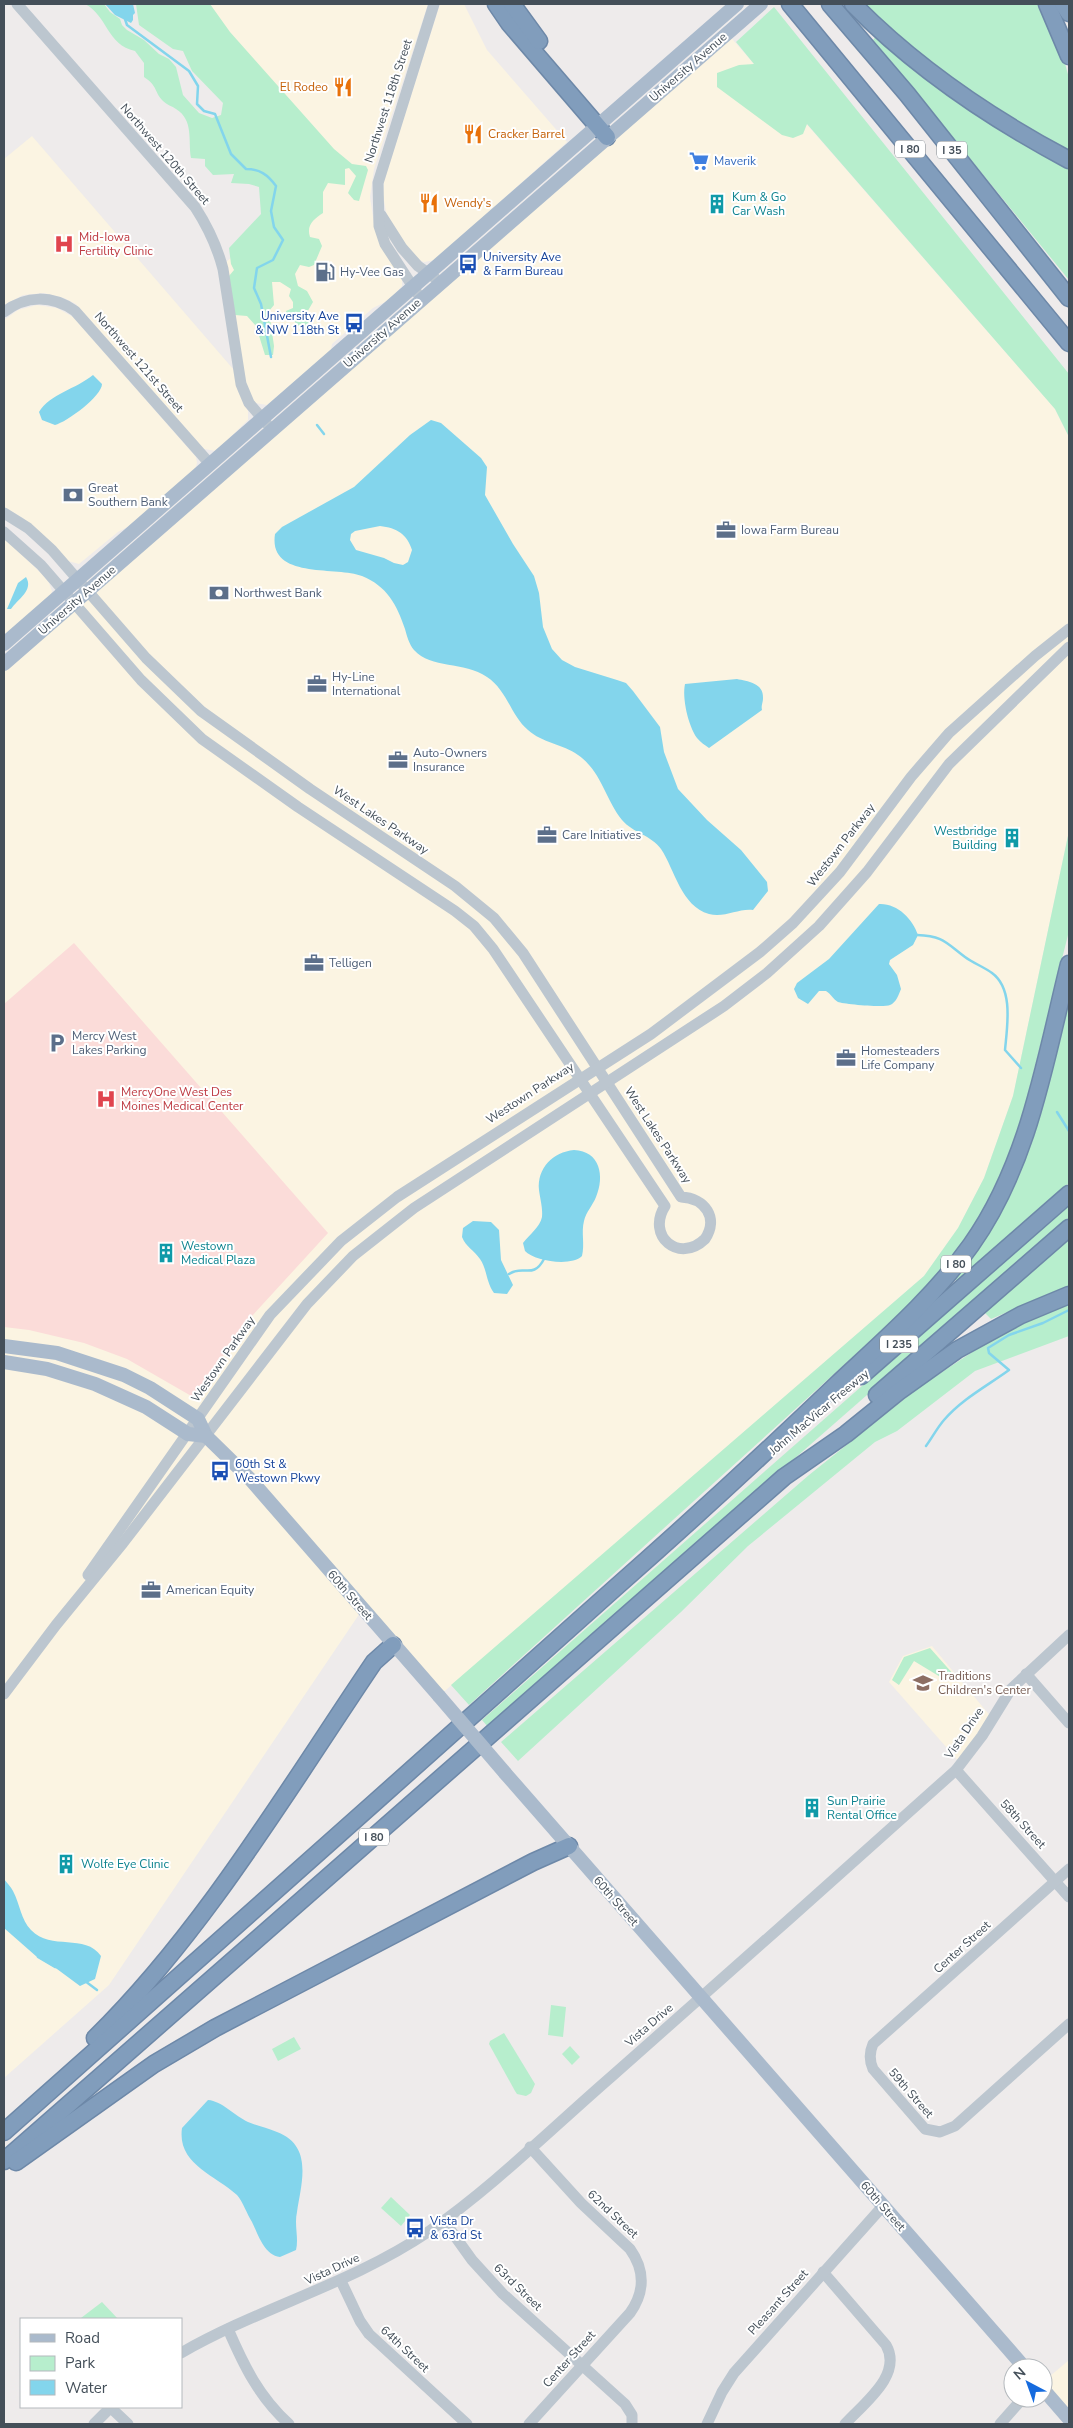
<svg xmlns="http://www.w3.org/2000/svg" width="1073" height="2428" font-family="'Nunito Sans',sans-serif">
<rect width="100%" height="100%" fill="#eeebeb"/>
<g fill="#fbf4e2">
<polygon points="197,4 428,4 374,169 370,197 374,224 402,278 402,286 389,300 373,308 332,344 331,350 267,405 255,403 246,387 226,262 337,167"/>
<polygon points="440,4 464,4 487,50 567,142 435,260 424,262 417,259 410,252 387,217 383,195 384,181"/>
<polygon points="727,33 1055,409 1069,437 1069,831 1013,1096 984,1178 958,1228 924,1276 439,1696 362,1610 109,1985 4,2078 4,664"/>
<polygon points="32,136 234,370 238,391 248,411 248,420 216,451 204,449 76,304 64,298 44,293 23,295 4,305 4,159"/>
<polygon points="37,305 57,308 73,317 196,457 197,463 195,470 131,525 118,532 79,564 68,561 23,518 4,507 4,320 18,310"/>
<polygon points="4,538 43,575 49,583 52,591 51,594 4,638"/>
<polygon points="932,1646 992,1718 961,1764 889,1682 903,1656"/>
<polygon points="1069,2360 1069,2419 1043,2382"/>
</g>
<polygon fill="#fbdcd9" points="74,943 328,1233 252,1316 193,1397 127,1359 84,1343 29,1330 4,1327 4,1004"/>
<g fill="#b7eecd">
<path d="M 85,4 L 104,4 L 110,12 L 120,19 L 122,25 L 127,30 L 144,40 L 159,54 L 169,59 L 176,67 L 183,95 L 199,113 L 212,118 L 221,115 L 223,103 L 192,71 L 183,51 L 173,49 L 139,25 L 136,4 L 210,4 L 230,32 L 334,149 L 352,164 L 366,166 L 368,170 L 359,201 L 354,200 L 348,193 L 356,176 L 349,168 L 345,169 L 345,185 L 328,183 L 323,192 L 323,213 C 314,219 306,225 310,237 L 319,239 L 322,246 L 314,265 L 309,267 L 300,265 L 295,274 L 298,286 L 307,291 L 313,302 L 306,314 L 311,323 L 307,335 L 294,321 L 288,319 L 286,311 L 293,308 L 293,302 L 289,296 L 291,289 L 280,282 L 272,282 L 274,305 L 269,311 L 274,346 L 273,355 L 265,355 L 256,326 L 247,316 L 235,315 L 229,276 L 234,270 L 231,264 L 229,248 L 261,214 L 259,187 L 249,184 L 231,183 L 234,174 L 213,175 L 205,166 L 205,159 L 191,158 C 188,141 194,120 176,109 C 172,106 167,105 163,101 C 154,92 158,86 144,77 L 144,63 L 135,51 C 107,45 107,15 85,4 Z"/>
<path d="M 864,4 L 1041,4 L 1064,60 L 1069,78 L 1069,151 C 996,109 924,64 864,4 Z"/>
<polygon points="774,7 1069,374 1069,437 1055,409 807,124 803,134 793,138 782,135 717,87 717,73 739,65 754,64 736,42"/>
<path d="M 876,36 C 937,90 998,131 1069,169 L 1069,280 L 873,40 Z"/>
<path d="M 1069,831 L 1069,931 L 1023,1114 C 1006,1173 978,1229 938,1275 C 920,1296 898,1315 878,1334 L 469,1705 L 451,1685 L 924,1276 L 958,1228 L 984,1178 L 1013,1096 Z"/>
<path d="M 1069,996 L 1069,1183 L 958,1282 L 954,1279 C 983,1242 1010,1198 1027,1154 C 1046,1103 1056,1048 1069,996 Z"/>
<polygon points="1069,1204 1069,1218 488,1727 482,1720"/>
<polygon points="1069,1239 1069,1286 991,1319 985,1313"/>
<polygon points="1069,1303 1069,1336 975,1371 897,1431 875,1442 748,1546 681,1612 518,1761 501,1742 809,1475 918,1388 983,1345 1020,1324"/>
<polygon points="930,1648 954,1675 947,1681 914,1661 899,1685 892,1680 904,1657"/>
<polygon points="551,2005 566,2007 563,2037 548,2035"/>
<polygon points="504,2033 535,2084 531,2093 526,2096 517,2094 515,2091 489,2044 490,2041"/>
<polygon points="294,2037 301,2049 278,2061 272,2049"/>
<polygon points="570,2046 580,2057 572,2065 562,2054"/>
<polygon points="391,2197 410,2215 401,2226 381,2208"/>
<polygon points="102,2302 118,2319 81,2319 81,2318"/>
</g>
<g fill="#83d5ec" fill-rule="evenodd">
<polygon points="105,4 133,4 135,13 133,15 133,20 131,23 115,15"/>
<path d="M 93,375 L 102,384 C 102,396 67,422 55,425 L 42,420 L 39,412 C 50,394 76,389 93,375 Z"/>
<path d="M 431,420 L 441,423 L 481,458 L 487,467 L 485,495 L 513,544 L 534,576 L 539,593 L 543,627 L 552,649 L 562,660 L 575,667 L 617,680 L 626,683 L 633,691 L 660,727 L 664,752 L 678,789 L 707,820 L 741,850 L 767,882 L 768,891 L 753,910 C 739,908 725,918 709,914 C 681,906 675,870 661,849 C 651,835 633,833 622,820 C 605,799 602,772 578,755 C 563,744 542,743 528,730 C 511,716 507,690 487,677 C 464,661 431,669 414,650 C 409,644 407,636 405,629 C 397,605 387,586 362,576 C 336,566 268,580 275,534 L 282,527 L 354,487 L 410,435 ZM 380,526 C 397,528 407,534 412,550 L 408,562 L 403,565 L 394,563 L 384,558 L 356,550 L 350,540 L 351,534 L 355,531 Z"/>
<path d="M 26,577 C 34,590 18,599 11,609 L 7,609 L 18,583 Z"/>
<path d="M 737,679 C 747,681 764,683 763,698 C 763,703 761,705 762,710 L 709,748 C 705,745 700,742 697,738 C 688,725 682,698 685,684 Z"/>
<path d="M 879,904 C 897,903 913,919 918,935 L 913,945 L 890,960 L 889,964 L 897,975 L 901,989 C 899,994 896,1003 890,1005 C 884,1008 843,1004 838,1002 C 833,999 831,994 826,991 L 819,991 L 808,1004 L 798,998 L 794,989 L 797,983 L 829,959 Z"/>
<path d="M 574,1150 C 600,1151 605,1176 596,1197 C 593,1205 586,1212 584,1221 C 581,1232 585,1244 582,1256 C 571,1267 534,1261 525,1251 L 523,1243 C 529,1235 540,1227 542,1217 C 543,1209 540,1198 539,1190 C 537,1168 553,1152 574,1150 Z"/>
<path d="M 473,1221 L 491,1222 L 499,1230 L 501,1260 L 513,1285 L 507,1294 L 494,1293 C 486,1282 487,1269 480,1259 C 474,1250 466,1247 462,1237 L 463,1228 Z"/>
<path d="M 4,1879 C 7,1883 11,1887 13,1891 C 20,1904 21,1920 31,1930 C 51,1951 85,1933 101,1956 L 95,1979 L 80,1986 L 57,1969 L 37,1957 L 4,1928 Z"/>
<path d="M 208,2100 C 222,2101 235,2116 248,2122 C 257,2126 267,2128 277,2132 C 314,2146 301,2184 297,2212 C 294,2225 299,2238 296,2250 L 280,2257 C 264,2255 258,2234 252,2222 C 247,2214 243,2202 237,2195 C 214,2174 177,2164 182,2128 Z"/>
</g>
<g fill="none" stroke-linecap="round" stroke-linejoin="round">
<g stroke="#83d5ec" stroke-width="2.5">
<path d="M 125,19 L 127,25 L 189,71 L 198,86 L 197,104 L 204,111 L 215,114 L 231,154 L 246,169 C 260,169 268,175 276,186 L 271,211 L 274,227 L 283,240 L 273,260 L 257,268 L 254,288 L 261,304 L 271,357"/>
<polyline points="317,425 324,434"/>
<path d="M 917,935 C 944,936 946,943 965,957 C 973,963 984,967 992,973 C 1014,989 1007,1027 1005,1050 L 1021,1068"/>
<polyline points="1057,1112 1069,1131"/>
<path d="M 509,1274 C 523,1264 533,1280 544,1259"/>
<path d="M 926,1446 C 932,1438 937,1428 944,1420 C 962,1399 987,1386 1009,1370 L 989,1353 L 988,1348 L 1009,1335 L 1043,1323 L 1069,1310"/>
<polyline points="38,1957 55,1967"/>
<polyline points="85,1981 97,1990"/>
</g>
<defs>
<g id="highway">
<polyline points="496,4 509,23 607,137"/>
<polyline points="512,4 539,41"/>
<polyline points="790,4 1069,343"/>
<polyline points="830,4 907,94 1069,298"/>
<path d="M 853,4 C 916,68 990,118 1069,160"/>
<polyline points="1047,4 1069,56"/>
<polyline points="1063,4 1069,13"/>
<polyline points="861,1376 1069,1194"/>
<polyline points="877,1395 1069,1228"/>
<path d="M 95,2038 C 204,1931 288,1789 374,1662 L 393,1645"/>
<path d="M 4,2132 C 209,1952 411,1769 615,1588 C 690,1522 764,1454 836,1385 C 883,1341 933,1298 971,1245 C 1029,1163 1045,1061 1069,964"/>
<polyline points="4,2161 784,1477 846,1434 898,1392 957,1350 1021,1315 1069,1295"/>
<polyline points="16,2162 154,2064 215,2028 533,1862 569,1846"/>
</g>
</defs>
<use href="#highway" stroke="#6d88a8" stroke-width="19"/>
<g stroke="#bcc6cf" stroke-width="11">
<path d="M 17,4 L 195,207 C 208,227 217,246 223,269 L 241,384 L 249,403 L 267,424"/>
<polyline points="381,215 402,248 418,266 435,278"/>
<polyline points="417,293 385,244 379,226 378,183 434,4"/>
<path d="M 4,312 C 26,295 52,295 75,311 L 210,464"/>
<path d="M 4,513 L 28,528 L 52,550 L 146,658 L 201,711 L 310,789 L 455,886 L 494,918 L 523,953 L 681,1197 C 705,1198 719,1218 705,1239 C 679,1264 646,1236 665,1206 L 493,949 L 474,926 L 455,911 L 298,807 L 202,739 L 141,680 L 41,565 L 4,532"/>
<polyline points="88,1575 270,1315 341,1241 397,1197 651,1034 760,952 793,923 840,872 911,777 949,733 1035,656 1069,629"/>
<polyline points="1026,1674 1069,1723"/>
<polyline points="4,1694 56,1625 123,1543 307,1304 353,1256 414,1208 724,1006 767,973 819,926 867,872 949,764 1069,647"/>
<polyline points="956,1770 1069,1897"/>
<path d="M 1069,1869 L 873,2044 C 869,2053 869,2060 873,2069 L 925,2129 L 940,2132 L 955,2126 L 1069,2024"/>
<polyline points="444,2221 472,2260 503,2294 625,2404 632,2415 632,2424"/>
<path d="M 823,2272 L 886,2345 C 903,2375 864,2403 845,2424"/>
<polyline points="341,2281 360,2321 369,2334 467,2424"/>
<path d="M 228,2329 C 244,2366 259,2397 289,2424"/>
<path d="M 181,2353 C 261,2307 351,2284 428,2232 C 493,2187 551,2129 611,2077 C 727,1975 841,1873 956,1770 L 982,1736 L 1011,1689 L 1069,1635"/>
<polyline points="110,2407 128,2424"/>
<polyline points="94,2424 111,2407"/>
<path d="M 529,2424 L 630,2313 C 645,2292 645,2270 630,2249 L 581,2203 L 530,2147"/>
<polyline points="707,2424 722,2392 734,2373 883,2206"/>
<polyline points="1000,2424 1023,2398"/>
</g>
<g stroke="#aabacc" stroke-width="14">
<polyline points="4,644 737,4"/>
<polyline points="4,664 761,4"/>
<polyline points="4,1346 57,1353 124,1375 150,1388 198,1419 206,1436 250,1479 439,1696"/>
<polyline points="4,1362 47,1369 95,1384 146,1407 188,1434 206,1436"/>
<polyline points="505,1773 1025,2368"/>
<polyline points="1043,2389 1069,2419"/>
</g>
<use href="#highway" stroke="#819dbc" stroke-width="16"/>
<polyline stroke="#aabacc" stroke-width="14" points="439,1696 505,1773"/>
</g>
<defs>
<symbol id="restaurant-bare" viewBox="-9 -9 18 18"><path d="M-5-6h1v4h1v-4h1v4h1v-4h1v5L-1.5 .5V6h-2V.5L-5-1ZM5-6V6H3V1.5H1.5Q1.5-4 5-6Z" fill="#e8710a" stroke="#fff" stroke-width="2.5" paint-order="stroke"/></symbol>
<symbol id="supermarket-bare" viewBox="-9 -9 18 18"><path d="M-6-5.5h2.5l.6 2H6L4.5 2H-2.5L-4.4-4H-6ZM-1.5 3.2a1.3 1.3 0 1 0 .1 0ZM3 3.2a1.3 1.3 0 1 0 .1 0Z" fill="#3f7fe0" stroke="#fff" stroke-width="2.5" paint-order="stroke"/></symbol>
<symbol id="building-bare" viewBox="-9 -9 18 18"><path d="M-4-6H4V6H1V3H-1V6H-4ZM-2.5-4.3h1.7v1.8h-1.7ZM.8-4.3h1.7v1.8H.8ZM-2.5-1h1.7V.8h-1.7ZM.8-1h1.7V.8H.8Z" fill="#0f9aa8" stroke="#fff" stroke-width="2.5" paint-order="stroke"/></symbol>
<symbol id="hospital-bare" viewBox="-9 -9 18 18"><path d="M-5-5h3v3.5h4V-5h3V5h-3V1.5h-4V5h-3Z" fill="#e0444e" stroke="#fff" stroke-width="2.5" paint-order="stroke"/></symbol>
<symbol id="bus-bare" viewBox="-9 -9 18 18"><path d="M-5-6H5V4H4V6H2V4H-2V6H-4V4H-5ZM-3.5-4V0h7V-4ZM-3.5 1.2v1.5H-2V1.2ZM2 1.2v1.5H3.5V1.2Z" fill="#1a4fb4" stroke="#fff" stroke-width="2.5" paint-order="stroke"/></symbol>
<symbol id="fuel-bare" viewBox="-9 -9 18 18"><path d="M-5.5-6h7V0h2V4h1.3V-2.5L3-4.5l.8-.8L6-3V5H2.5V1h-1V6h-7ZM-4.2-4.7v3.2H.2V-4.7Z" fill="#5c6f8a" stroke="#fff" stroke-width="2.5" paint-order="stroke"/></symbol>
<symbol id="bank-bare" viewBox="-9 -9 18 18"><path d="M-6-4H6V4H-6ZM0-2.3a2.3 2.3 0 1 0 0 4.6a2.3 2.3 0 1 0 0-4.6Z" fill="#5c6f8a" stroke="#fff" stroke-width="2.5" paint-order="stroke"/></symbol>
<symbol id="office-bare" viewBox="-9 -9 18 18"><path d="M-6-3h4V-5.5h4V-3h4V5H-6ZM-1-4.5V-3h2v-1.5ZM-6 0V1H6V0Z" fill="#5c6f8a" stroke="#fff" stroke-width="2.5" paint-order="stroke"/></symbol>
<symbol id="parking-bare" viewBox="-9 -9 18 18"><path d="M-3.5-5.5H1a3.5 3.5 0 0 1 0 7H-1V5.5H-3.5ZM-1-3.4V-.6H.8a1.4 1.4 0 0 0 0-2.8Z" fill="#5c6f8a" stroke="#fff" stroke-width="2.5" paint-order="stroke"/></symbol>
<symbol id="school-bare" viewBox="-9 -9 18 18"><path d="M0-5L7-2L0 1L-7-2ZM-4 1L0 2.5L4 1V4Q0 6-4 4Z" fill="#8d6e63" stroke="#fff" stroke-width="2.5" paint-order="stroke"/></symbol>
</defs>
<g fill-rule="evenodd">
<use href="#restaurant-bare" x="329" y="73" width="28" height="28"/>
<use href="#restaurant-bare" x="459" y="120" width="28" height="28"/>
<use href="#supermarket-bare" x="685" y="147" width="28" height="28"/>
<use href="#restaurant-bare" x="415" y="189" width="28" height="28"/>
<use href="#building-bare" x="703" y="190" width="28" height="28"/>
<use href="#hospital-bare" x="50" y="230" width="28" height="28"/>
<use href="#bus-bare" x="454" y="250" width="28" height="28"/>
<use href="#fuel-bare" x="311" y="258" width="28" height="28"/>
<use href="#bus-bare" x="340" y="309" width="28" height="28"/>
<use href="#bank-bare" x="59" y="481" width="28" height="28"/>
<use href="#office-bare" x="712" y="516" width="28" height="28"/>
<use href="#bank-bare" x="205" y="579" width="28" height="28"/>
<use href="#office-bare" x="303" y="670" width="28" height="28"/>
<use href="#office-bare" x="384" y="746" width="28" height="28"/>
<use href="#office-bare" x="533" y="821" width="28" height="28"/>
<use href="#building-bare" x="998" y="824" width="28" height="28"/>
<use href="#office-bare" x="300" y="949" width="28" height="28"/>
<use href="#parking-bare" x="43" y="1029" width="28" height="28"/>
<use href="#office-bare" x="832" y="1044" width="28" height="28"/>
<use href="#hospital-bare" x="92" y="1085" width="28" height="28"/>
<use href="#building-bare" x="152" y="1239" width="28" height="28"/>
<use href="#bus-bare" x="206" y="1457" width="28" height="28"/>
<use href="#office-bare" x="137" y="1576" width="28" height="28"/>
<use href="#school-bare" x="909" y="1669" width="28" height="28"/>
<use href="#building-bare" x="798" y="1794" width="28" height="28"/>
<use href="#building-bare" x="52" y="1850" width="28" height="28"/>
<use href="#bus-bare" x="401" y="2214" width="28" height="28"/>
</g>
<g text-anchor="middle" dominant-baseline="central" stroke-width="4" stroke-linejoin="round" paint-order="stroke">
<g fill="#fff" stroke="#7c848b" stroke-width="1">
<rect x="895" y="140.5" width="30" height="17" rx="4"/>
<rect x="937" y="141.5" width="30" height="17" rx="4"/>
<rect x="941" y="1255.5" width="30" height="17" rx="4"/>
<rect x="880" y="1335.5" width="38" height="17" rx="4"/>
<rect x="359" y="1828.5" width="30" height="17" rx="4"/>
</g>
<g font-size="11" font-weight="bold" fill="#444f59">
<text x="910" y="149">I 80</text>
<text x="952" y="150">I 35</text>
<text x="956" y="1264">I 80</text>
<text x="899" y="1344">I 235</text>
<text x="374" y="1837">I 80</text>
</g>
<g font-size="12" fill="#444f59" stroke="#fff">
<text transform="translate(688 67) rotate(-41)">University Avenue</text>
<text transform="translate(388 101) rotate(-72)">Northwest 118th Street</text>
<text transform="translate(165 154) rotate(49)">Northwest 120th Street</text>
<text transform="translate(382 333) rotate(-41)">University Avenue</text>
<text transform="translate(139 362) rotate(49)">Northwest 121st Street</text>
<text transform="translate(77 600) rotate(-41)">University Avenue</text>
<text transform="translate(381 820) rotate(34)">West Lakes Parkway</text>
<text transform="translate(841 845) rotate(-52)">Westown Parkway</text>
<text transform="translate(530 1093) rotate(-33)">Westown Parkway</text>
<text transform="translate(658 1135) rotate(57)">West Lakes Parkway</text>
<text transform="translate(223 1359) rotate(-55)">Westown Parkway</text>
<text transform="translate(819 1412) rotate(-40)">John MacVicar Freeway</text>
<text transform="translate(350 1595) rotate(49)">60th Street</text>
<text transform="translate(964 1733) rotate(-56)">Vista Drive</text>
<text transform="translate(1023 1824) rotate(48)">58th Street</text>
<text transform="translate(616 1901) rotate(49)">60th Street</text>
<text transform="translate(962 1947) rotate(-42)">Center Street</text>
<text transform="translate(649 2025) rotate(-41)">Vista Drive</text>
<text transform="translate(911 2093) rotate(49)">59th Street</text>
<text transform="translate(883 2206) rotate(49)">60th Street</text>
<text transform="translate(613 2214) rotate(43)">62nd Street</text>
<text transform="translate(332 2269) rotate(-25)">Vista Drive</text>
<text transform="translate(518 2287) rotate(44)">63rd Street</text>
<text transform="translate(778 2302) rotate(-48)">Pleasant Street</text>
<text transform="translate(405 2349) rotate(43)">64th Street</text>
<text transform="translate(569 2359) rotate(-48)">Center Street</text>
</g>
<g font-size="12" fill="#c56008" stroke="#fff" text-anchor="start">
<text x="328" y="87" text-anchor="end">El Rodeo</text>
<text x="488" y="134">Cracker Barrel</text>
<text x="444" y="203">Wendy's</text>
</g>
<g font-size="12" fill="#366cbe" stroke="#fff" text-anchor="start">
<text x="714" y="161">Maverik</text>
</g>
<g font-size="12" fill="#0d838f" stroke="#fff" text-anchor="start">
<text x="732" y="197">Kum &amp; Go<tspan x="732" dy="14">Car Wash</tspan></text>
<text x="997" y="831" text-anchor="end">Westbridge<tspan x="997" dy="14">Building</tspan></text>
<text x="181" y="1246">Westown<tspan x="181" dy="14">Medical Plaza</tspan></text>
<text x="827" y="1801">Sun Prairie<tspan x="827" dy="14">Rental Office</tspan></text>
<text x="81" y="1864">Wolfe Eye Clinic</text>
</g>
<g font-size="12" fill="#be3a42" stroke="#fff" text-anchor="start">
<text x="79" y="237">Mid-Iowa<tspan x="79" dy="14">Fertility Clinic</tspan></text>
<text x="121" y="1092">MercyOne West Des<tspan x="121" dy="14">Moines Medical Center</tspan></text>
</g>
<g font-size="12" fill="#164399" stroke="#fff" text-anchor="start">
<text x="483" y="257">University Ave<tspan x="483" dy="14">&amp; Farm Bureau</tspan></text>
<text x="339" y="316" text-anchor="end">University Ave<tspan x="339" dy="14">&amp; NW 118th St</tspan></text>
<text x="235" y="1464">60th St &amp;<tspan x="235" dy="14">Westown Pkwy</tspan></text>
<text x="430" y="2221">Vista Dr<tspan x="430" dy="14">&amp; 63rd St</tspan></text>
</g>
<g font-size="12" fill="#4e5e75" stroke="#fff" text-anchor="start">
<text x="340" y="272">Hy-Vee Gas</text>
<text x="88" y="488">Great<tspan x="88" dy="14">Southern Bank</tspan></text>
<text x="741" y="530">Iowa Farm Bureau</text>
<text x="234" y="593">Northwest Bank</text>
<text x="332" y="677">Hy-Line<tspan x="332" dy="14">International</tspan></text>
<text x="413" y="753">Auto-Owners<tspan x="413" dy="14">Insurance</tspan></text>
<text x="562" y="835">Care Initiatives</text>
<text x="329" y="963">Telligen</text>
<text x="72" y="1036">Mercy West<tspan x="72" dy="14">Lakes Parking</tspan></text>
<text x="861" y="1051">Homesteaders<tspan x="861" dy="14">Life Company</tspan></text>
<text x="166" y="1590">American Equity</text>
</g>
<g font-size="12" fill="#785e54" stroke="#fff" text-anchor="start">
<text x="938" y="1676">Traditions<tspan x="938" dy="14">Children's Center</tspan></text>
</g>
</g>
<rect width="1073" height="2428" fill="none" stroke="#444f59" stroke-width="10"/>
<rect x="20" y="2318" width="162" height="90" fill="#ffffff" stroke="#b4b9bd"/>
<rect x="30" y="2334" width="25" height="8" fill="#aabacc" stroke="#b4b9bd"/>
<text x="65" y="2343" font-size="15" fill="#444f59">Road</text>
<rect x="30" y="2356" width="25" height="15" fill="#b7eecd" stroke="#b4b9bd"/>
<text x="65" y="2368" font-size="15" fill="#444f59">Park</text>
<rect x="30" y="2380" width="25" height="15" fill="#83d5ec" stroke="#b4b9bd"/>
<text x="65" y="2393" font-size="15" fill="#444f59">Water</text>
<g transform="translate(1028 2383) rotate(319)"><circle r="24" fill="#ffffff" stroke="#b4b9bd"/>
<path d="M0-4L9 19L0 12L-9 19Z" fill="#166bde"/>
<text y="-8" font-size="14" font-weight="bold" text-anchor="middle" fill="#444f59">N</text>
</g>
</svg>
